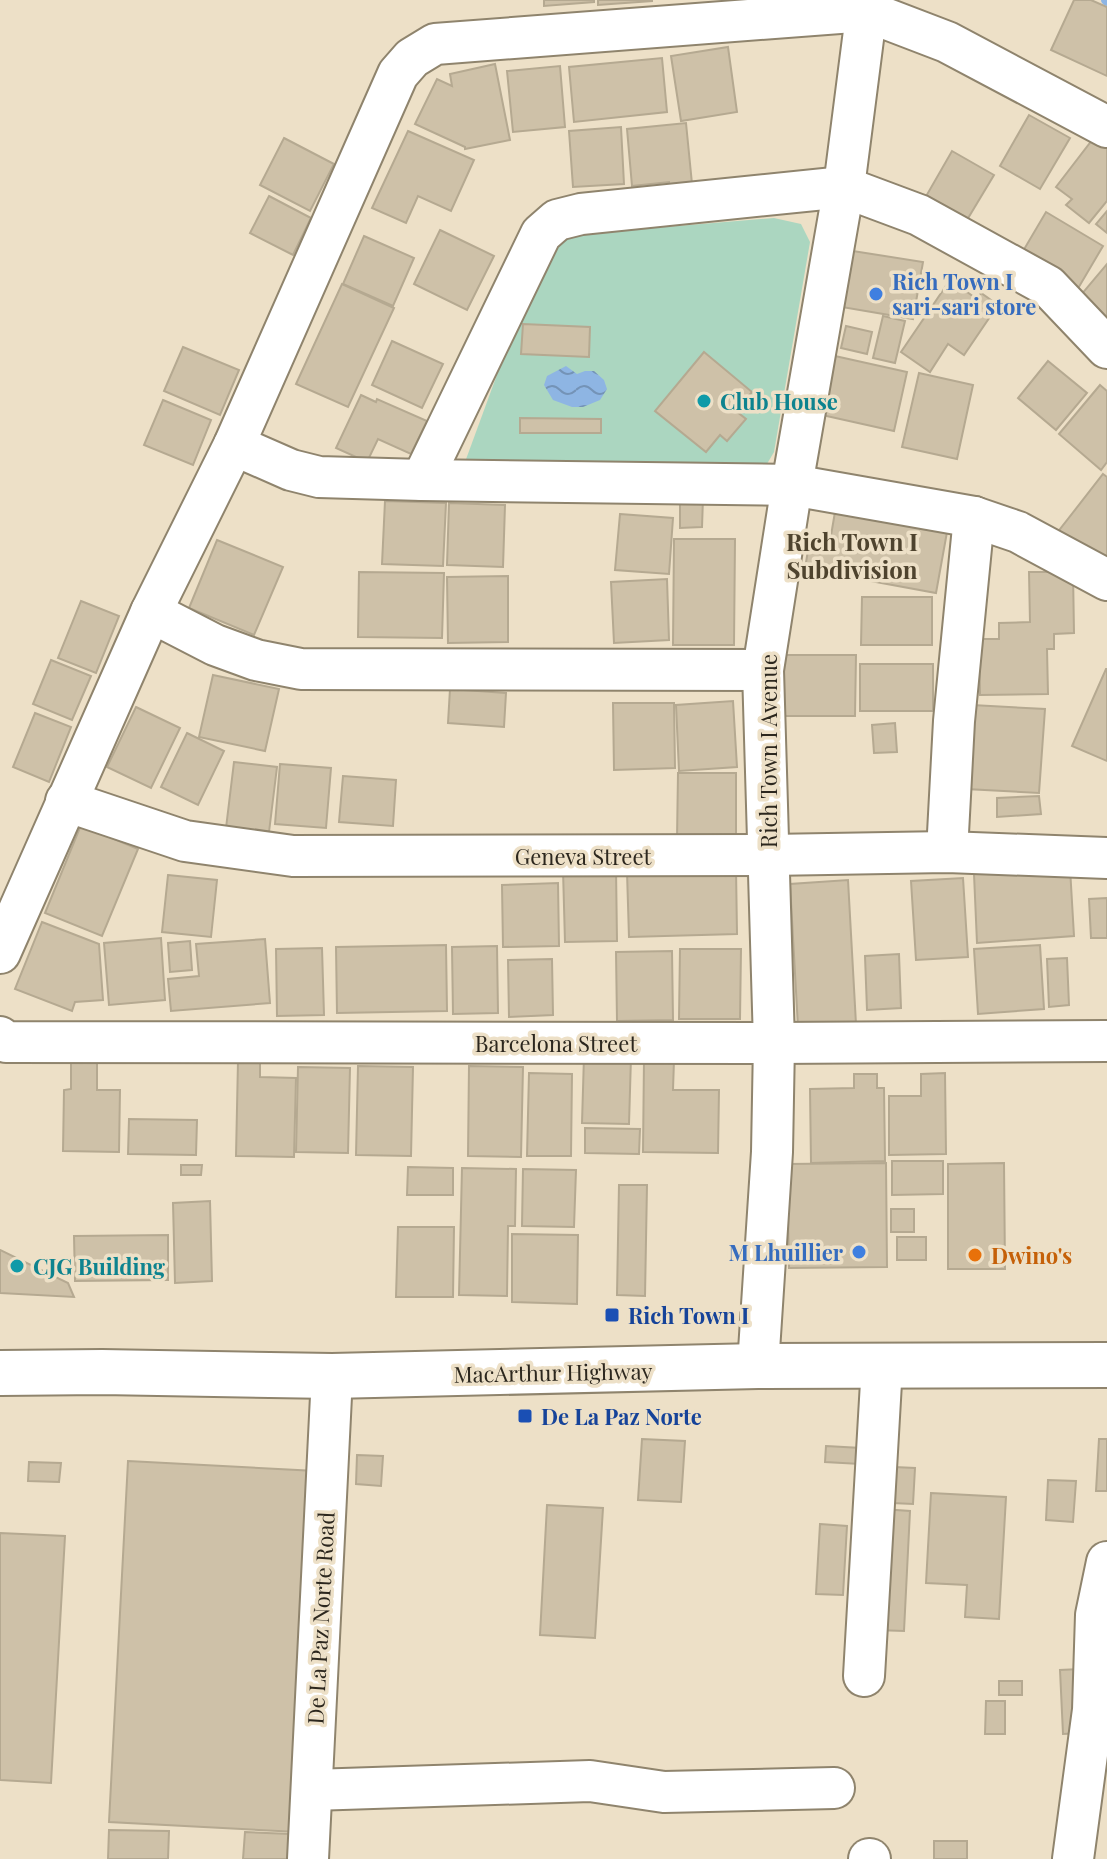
<svg xmlns="http://www.w3.org/2000/svg" width="1107" height="1859" font-family="'Playfair Display',serif">
<defs>
<pattern id="water-waves" width="16" height="10" patternUnits="userSpaceOnUse" patternTransform="scale(2)"><rect width="16" height="10" fill="#8eb5e3"/><path d="M0 5q4-4 8 0t8 0" fill="none" stroke="#7493b7"/></pattern>
</defs>
<rect width="100%" height="100%" fill="#ede0c7"/>
<polygon fill="#abd6c0" points="774,218 801,224 810,242 774,452 764,469 465,462 535,271 548,247 569,235"/>
<polygon fill="url(#water-waves)" points="566,366 577,374 585,371 594,371 604,380 607,389 600,400 583,407 572,407 553,400 544,385 547,376"/>
<g fill="none" stroke-linecap="round" stroke-linejoin="round">
<polyline stroke="#8eb5e3" stroke-width="10" points="1106,0 1107,1"/>
</g>
<g fill="#cec1a8" stroke="#b5a991" stroke-width="2">
<polygon points="544,0 594,0 594,2 544,6"/>
<polygon points="598,0 652,0 652,1 598,5"/>
<polygon points="1074,0 1091,0 1107,7 1107,76 1051,50"/>
<polygon points="728,47 737,112 681,121 671,56"/>
<polygon points="662,58 667,112 574,122 569,67"/>
<polygon points="495,64 510,140 465,149 465,147 415,124 437,79 452,86 450,74"/>
<polygon points="560,66 565,127 513,132 507,71"/>
<polygon points="1029,115 1070,138 1040,189 1000,166"/>
<polygon points="686,123 692,184 669,187 669,182 632,186 627,129"/>
<polygon points="621,127 624,184 573,187 569,131"/>
<polygon points="408,131 474,160 451,211 418,196 406,223 372,208"/>
<polygon points="1096,135 1107,144 1107,201 1089,223 1066,205 1072,199 1056,187"/>
<polygon points="284,138 334,164 310,211 260,185"/>
<polygon points="952,151 994,175 958,235 917,212"/>
<polygon points="269,196 311,218 293,255 250,233"/>
<polygon points="1107,211 1107,233 1096,224"/>
<polygon points="1046,212 1103,246 1073,297 1016,263"/>
<polygon points="440,230 494,256 467,310 414,284"/>
<polygon points="364,236 414,258 393,306 343,284"/>
<polygon points="840,249 923,262 913,319 830,305"/>
<polygon points="1107,264 1107,328 1075,302"/>
<polygon points="950,280 977,299 981,293 998,305 964,355 948,344 930,372 901,352"/>
<polygon points="342,284 394,308 348,407 296,384"/>
<polygon points="883,316 905,321 895,363 873,358"/>
<polygon points="523,324 590,327 589,357 521,354"/>
<polygon points="846,326 872,332 867,354 841,348"/>
<polygon points="392,341 443,364 422,408 372,385"/>
<polygon points="183,347 239,370 220,415 164,391"/>
<polygon points="704,352 752,392 736,411 746,419 727,441 720,435 706,452 655,411"/>
<polygon points="835,356 907,372 894,431 822,415"/>
<polygon points="1048,361 1087,393 1056,430 1018,398"/>
<polygon points="919,373 973,385 957,459 902,447"/>
<polygon points="1100,385 1107,391 1107,462 1101,470 1059,434"/>
<polygon points="361,395 376,402 377,399 427,421 411,454 378,439 367,462 336,448"/>
<polygon points="163,400 211,420 193,465 144,445"/>
<polygon points="520,418 601,419 601,433 520,433"/>
<polygon points="1103,474 1107,477 1107,561 1057,533"/>
<polygon points="680,498 703,498 702,527 680,528"/>
<polygon points="385,501 446,503 443,566 382,564"/>
<polygon points="449,503 505,505 503,567 447,565"/>
<polygon points="835,512 947,532 936,593 805,569 808,550 828,553"/>
<polygon points="620,514 673,518 669,574 615,570"/>
<polygon points="674,539 735,539 734,645 673,645"/>
<polygon points="217,540 283,567 254,635 189,608"/>
<polygon points="359,572 444,573 442,638 358,637"/>
<polygon points="1029,572 1073,572 1074,633 1054,634 1054,649 1047,649 1048,694 980,695 979,639 999,639 999,623 1030,622"/>
<polygon points="508,576 508,642 448,643 447,577"/>
<polygon points="667,579 669,640 614,643 611,582"/>
<polygon points="862,597 932,597 932,645 861,645"/>
<polygon points="81,601 119,616 96,673 58,658"/>
<polygon points="784,655 856,655 855,716 783,716"/>
<polygon points="51,660 91,676 72,720 33,704"/>
<rect x="860" y="664" width="73" height="47"/>
<polygon points="1106,669 1107,669 1107,761 1072,746"/>
<polygon points="213,675 279,689 265,751 199,737"/>
<polygon points="450,689 506,693 504,727 448,723"/>
<polygon points="733,701 737,767 679,771 676,705"/>
<polygon points="613,703 674,703 675,768 614,770"/>
<polygon points="972,705 1045,709 1039,793 966,789"/>
<polygon points="136,707 180,728 151,788 107,767"/>
<polygon points="35,713 71,727 49,782 13,767"/>
<polygon points="895,723 897,752 874,753 872,725"/>
<polygon points="187,733 224,751 198,805 161,787"/>
<polygon points="234,762 277,767 269,832 226,828"/>
<polygon points="280,764 331,768 326,828 275,824"/>
<polygon points="678,773 736,773 736,839 677,839"/>
<polygon points="343,776 396,780 393,826 339,822"/>
<polygon points="1039,796 1041,814 997,817 997,798"/>
<polygon points="81,825 138,849 102,936 45,913"/>
<polygon points="1070,868 1074,936 977,943 974,874"/>
<polygon points="616,869 617,941 565,942 563,870"/>
<polygon points="736,869 737,934 629,937 627,872"/>
<polygon points="168,875 217,880 211,937 162,932"/>
<polygon points="963,878 968,957 916,960 911,881"/>
<polygon points="848,880 856,1024 798,1027 790,884"/>
<polygon points="558,883 559,946 503,947 502,885"/>
<polygon points="1107,898 1107,938 1091,938 1089,899"/>
<polygon points="42,922 99,944 103,1000 75,1002 72,1011 15,989"/>
<polygon points="161,938 165,1000 109,1005 104,943"/>
<polygon points="265,939 270,1003 171,1011 168,979 199,976 196,944"/>
<polygon points="190,941 192,970 170,972 168,943"/>
<polygon points="446,945 447,1011 337,1013 336,947"/>
<polygon points="1040,945 1044,1009 978,1014 974,949"/>
<polygon points="497,946 498,1013 453,1014 452,947"/>
<polygon points="322,948 324,1015 277,1016 276,949"/>
<polygon points="680,949 741,949 740,1019 679,1019"/>
<polygon points="672,951 673,1020 617,1021 616,952"/>
<polygon points="899,954 901,1008 867,1010 865,956"/>
<polygon points="1067,958 1069,1005 1049,1007 1047,959"/>
<polygon points="552,959 553,1015 509,1017 508,960"/>
<polygon points="584,1056 631,1057 629,1124 582,1123"/>
<polygon points="644,1060 674,1060 673,1090 719,1090 718,1153 643,1152"/>
<polygon points="238,1061 260,1061 260,1077 296,1078 294,1157 236,1156"/>
<polygon points="71,1063 97,1063 97,1090 120,1090 119,1152 63,1151 64,1090 71,1089"/>
<polygon points="358,1066 413,1067 411,1156 356,1155"/>
<polygon points="469,1066 523,1067 521,1157 468,1156"/>
<polygon points="298,1067 350,1068 348,1153 296,1152"/>
<polygon points="529,1073 572,1074 571,1156 527,1156"/>
<polygon points="945,1073 946,1154 889,1155 889,1096 921,1096 921,1074"/>
<polygon points="854,1074 877,1074 877,1088 884,1088 885,1161 811,1163 810,1089 854,1088"/>
<polygon points="129,1119 197,1120 196,1155 128,1154"/>
<polygon points="585,1128 640,1129 639,1154 585,1153"/>
<polygon points="892,1161 943,1161 943,1194 892,1195"/>
<polygon points="886,1163 887,1267 789,1268 787,1164"/>
<polygon points="1004,1163 1005,1269 948,1269 948,1164"/>
<polygon points="181,1165 202,1165 201,1175 181,1175"/>
<polygon points="408,1167 453,1168 453,1195 407,1195"/>
<polygon points="462,1168 516,1169 515,1226 508,1226 507,1296 459,1295"/>
<polygon points="523,1169 576,1170 574,1227 522,1226"/>
<polygon points="619,1185 647,1185 645,1296 617,1295"/>
<polygon points="210,1201 212,1281 175,1283 173,1203"/>
<rect x="891" y="1209" width="23" height="23"/>
<polygon points="398,1227 454,1227 453,1297 396,1297"/>
<polygon points="512,1234 578,1235 577,1304 512,1302"/>
<polygon points="168,1235 168,1280 75,1281 74,1236"/>
<rect x="897" y="1237" width="29" height="23"/>
<polygon points="0,1250 68,1283 74,1297 0,1293"/>
<polygon points="642,1439 685,1441 681,1502 638,1500"/>
<polygon points="1099,1439 1107,1439 1107,1491 1096,1491"/>
<polygon points="826,1446 861,1448 860,1464 825,1462"/>
<polygon points="357,1455 383,1456 381,1486 356,1484"/>
<polygon points="128,1461 316,1471 297,1832 109,1822"/>
<polygon points="29,1462 61,1463 59,1482 28,1481"/>
<polygon points="894,1467 915,1468 913,1504 892,1503"/>
<polygon points="1048,1480 1076,1481 1073,1522 1046,1520"/>
<polygon points="931,1493 1006,1497 999,1619 965,1617 967,1585 926,1583"/>
<polygon points="547,1505 603,1508 595,1638 540,1635"/>
<polygon points="882,1509 910,1511 904,1631 875,1630"/>
<polygon points="820,1524 847,1526 843,1595 816,1594"/>
<polygon points="0,1533 65,1536 51,1783 0,1780"/>
<polygon points="1080,1669 1082,1733 1063,1734 1060,1670"/>
<rect x="999" y="1681" width="23" height="14"/>
<polygon points="986,1701 1005,1701 1005,1734 985,1734"/>
<polygon points="109,1830 169,1831 168,1859 108,1859"/>
<polygon points="245,1832 291,1834 289,1859 243,1859"/>
<rect x="934" y="1841" width="33" height="18"/>
</g>
<g fill="none" stroke-linecap="round" stroke-linejoin="round">
<defs>
<g id="minor">
<polyline points="234,445 291,470 319,477 422,480 792,485 974,517 1018,532 1107,580"/>
<polyline points="422,480 541,234 557,220 581,214 844,187 919,215 1048,286 1107,348"/>
<polyline points="151,612 215,645 256,660 301,669 763,670"/>
<polyline points="66,801 185,841 293,856 769,855 947,852 1107,858"/>
<polyline points="947,852 954,721 974,517"/>
<polyline points="0,953 151,612 234,445 398,74 412,58 435,44 866,11 947,42 1107,127"/>
<polyline points="0,1037 6,1042 774,1043 1107,1041"/>
<polyline points="758,1366 772,1152 774,1043 763,670 792,485 844,187 868,0"/>
<polyline points="864,1676 882,1365"/>
<polyline points="312,1790 590,1781 664,1792 834,1788"/>
<polyline points="308,1859 332,1376"/>
<polyline points="869,1859 870,1859"/>
<polyline points="1073,1859 1093,1710 1096,1615 1107,1562"/>
</g>
<polyline id="highway" points="0,1373 102,1372 332,1376 758,1366 1107,1365"/>
</defs>
<use href="#minor" stroke="#8f846d" stroke-width="44"/>
<use href="#highway" stroke="#8f846d" stroke-width="48"/>
<use href="#minor" stroke="#fff" stroke-width="40"/>
<use href="#highway" stroke="#fff" stroke-width="44"/>
</g>
<g fill="#3f7fe0" stroke="#ede0c7" stroke-width="3">
<circle cx="876" cy="294" r="8"/>
<circle cx="859" cy="1252" r="8"/>
</g>
<g fill="#0f9aa8" stroke="#ede0c7" stroke-width="3">
<circle cx="704" cy="401" r="8"/>
<circle cx="17" cy="1266" r="8"/>
</g>
<circle fill="#e8710a" stroke="#ede0c7" stroke-width="3" cx="975" cy="1255" r="8"/>
<g fill="#1a4fb4" stroke="#ede0c7" stroke-width="3">
<rect x="604" y="1307" width="16" height="16" rx="4"/>
<rect x="517" y="1408" width="16" height="16" rx="4"/>
</g>
<g text-anchor="middle" dominant-baseline="central" stroke-width="7" stroke-linejoin="round" paint-order="stroke">
<g font-size="22" font-weight="bold" fill="#366cbe" stroke="#ede0c7" text-anchor="start">
<text x="892" y="281">Rich Town I<tspan x="892" dy="25">sari-sari store</tspan></text>
<text x="843" y="1252" text-anchor="end">M Lhuillier</text>
</g>
<g font-size="22" font-weight="bold" fill="#0d838f" stroke="#ede0c7" text-anchor="start">
<text x="720" y="401">Club House</text>
<text x="33" y="1266">CJG Building</text>
</g>
<g font-size="22" fill="#2c271e" stroke="#ede0c7">
<text transform="translate(768 751) rotate(-90)">Rich Town I Avenue</text>
<text x="583" y="856">Geneva Street</text>
<text x="556" y="1043">Barcelona Street</text>
<text transform="translate(553 1372) rotate(-1)">MacArthur Highway</text>
<text transform="translate(320 1618) rotate(-87)">De La Paz Norte Road</text>
</g>
<g font-size="22" font-weight="bold" fill="#c56008" stroke="#ede0c7" text-anchor="start">
<text x="991" y="1255">Dwino's</text>
</g>
<g font-size="22" font-weight="bold" fill="#164399" stroke="#ede0c7" text-anchor="start">
<text x="628" y="1315">Rich Town I</text>
<text x="541" y="1416">De La Paz Norte</text>
</g>
<g font-size="24" font-weight="bold" fill="#4e432e" stroke="#ede0c7">
<text x="852" y="541">Rich Town I<tspan x="852" dy="28">Subdivision</tspan></text>
</g>
</g>
</svg>
